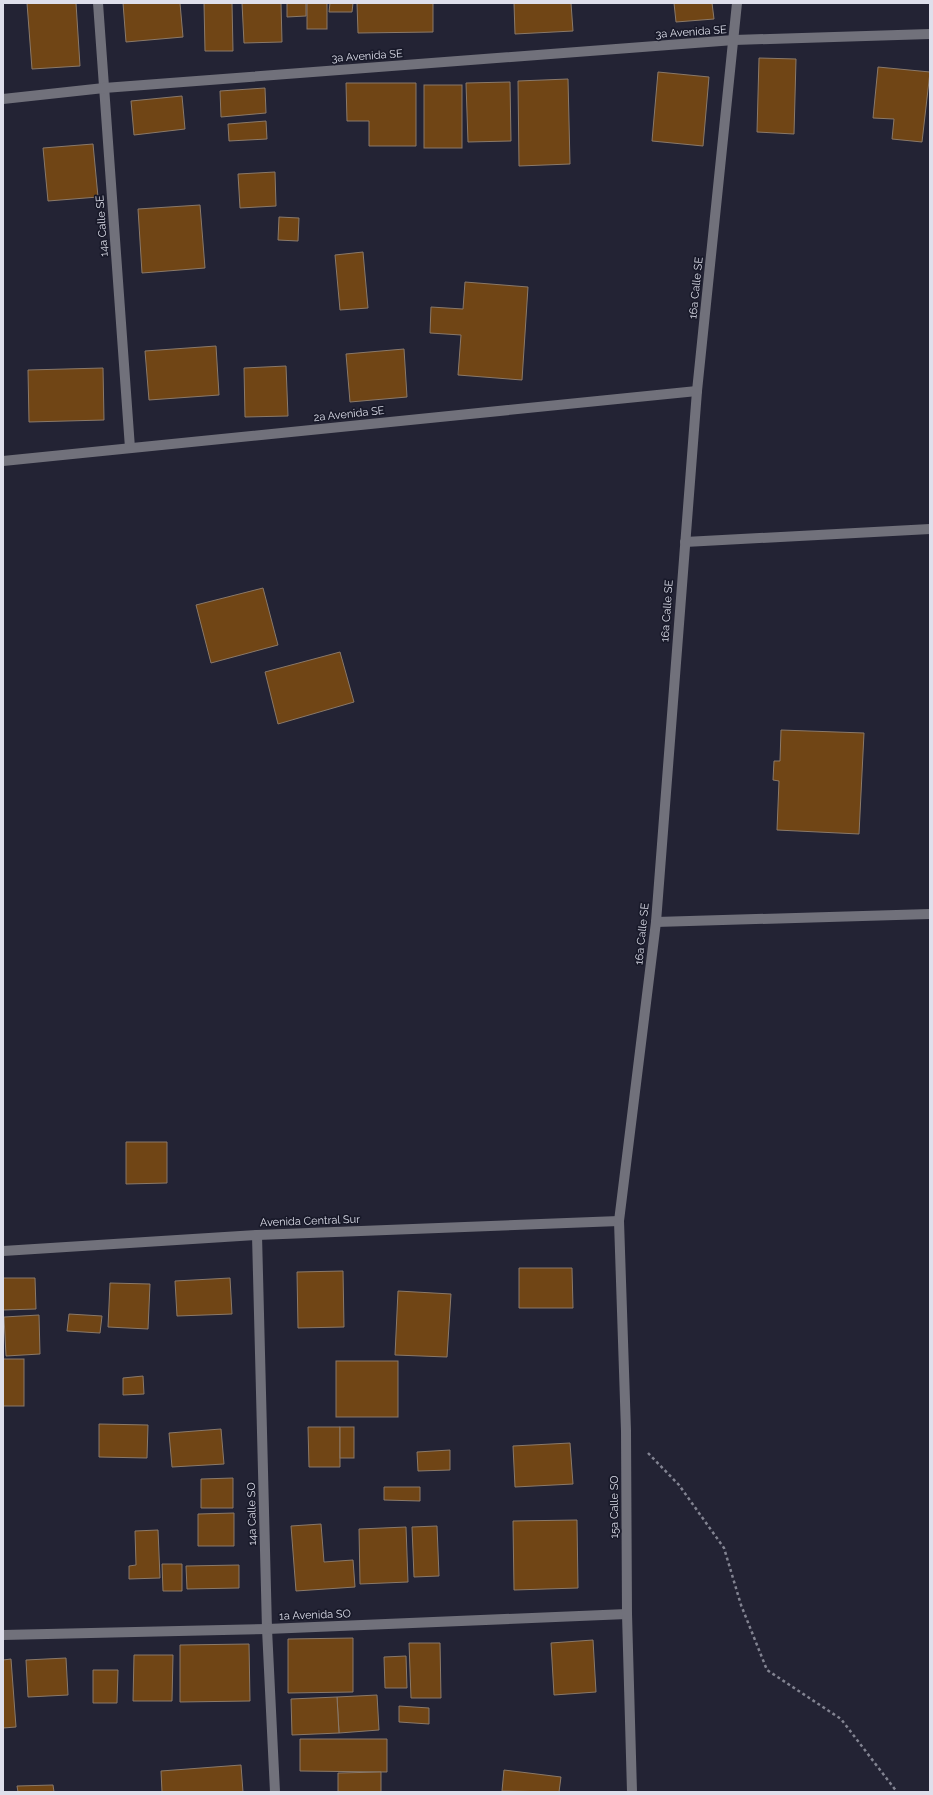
<svg xmlns="http://www.w3.org/2000/svg" width="933" height="1795" font-family="Raleway,sans-serif">
<rect width="100%" height="100%" fill="#232334"/>
<g fill="#704515" stroke="#8a7969">
<polygon points="27,3 76,3 80,66 32,69"/>
<polygon points="123,3 180,3 183,37 126,42"/>
<polygon points="204,3 232,3 233,51 205,51"/>
<polygon points="242,3 281,3 282,42 244,43"/>
<polygon points="287,3 306,3 306,16 287,17"/>
<rect x="307" y="3" width="20" height="26"/>
<polygon points="330,3 353,3 352,12 329,12"/>
<polygon points="357,3 433,3 433,32 358,33"/>
<polygon points="514,3 571,3 573,31 515,34"/>
<polygon points="674,3 712,3 714,19 676,22"/>
<polygon points="759,58 796,59 794,134 757,132"/>
<polygon points="878,67 930,72 922,142 892,139 894,119 873,118"/>
<polygon points="658,72 709,77 703,146 652,141"/>
<polygon points="568,79 570,164 519,166 518,81"/>
<polygon points="510,82 511,141 468,142 466,83"/>
<polygon points="346,83 416,83 416,146 369,146 369,121 347,121"/>
<rect x="424" y="85" width="38" height="63"/>
<polygon points="265,88 266,113 221,117 220,91"/>
<polygon points="182,96 185,129 134,135 131,101"/>
<polygon points="266,121 267,139 229,141 228,124"/>
<polygon points="93,144 98,197 48,201 43,148"/>
<polygon points="275,172 276,206 240,208 238,174"/>
<polygon points="200,205 205,268 142,273 138,209"/>
<polygon points="279,217 299,218 298,241 278,240"/>
<polygon points="363,252 368,308 340,310 335,255"/>
<polygon points="465,282 528,287 522,380 458,375 461,335 430,333 431,307 463,309"/>
<polygon points="216,346 219,395 149,400 145,351"/>
<polygon points="404,349 407,397 350,402 346,354"/>
<polygon points="286,366 288,416 245,417 244,368"/>
<polygon points="103,368 104,420 29,422 28,370"/>
<polygon points="263,588 278,645 211,663 196,605"/>
<polygon points="340,652 354,702 278,724 265,672"/>
<polygon points="781,730 864,733 859,834 777,830 779,781 773,780 774,761 780,761"/>
<polygon points="126,1142 167,1142 167,1183 126,1184"/>
<polygon points="519,1268 572,1268 573,1308 519,1308"/>
<polygon points="343,1271 344,1327 298,1328 297,1272"/>
<polygon points="3,1278 35,1278 36,1309 3,1310"/>
<polygon points="230,1278 232,1314 177,1316 175,1281"/>
<polygon points="110,1283 150,1284 148,1329 108,1327"/>
<polygon points="398,1291 451,1294 447,1357 395,1355"/>
<polygon points="69,1314 102,1316 100,1333 67,1331"/>
<polygon points="39,1315 40,1354 6,1356 4,1317"/>
<rect x="3" y="1359" width="21" height="47"/>
<rect x="336" y="1361" width="62" height="56"/>
<polygon points="143,1376 144,1394 123,1395 123,1378"/>
<polygon points="99,1424 148,1425 147,1458 99,1457"/>
<polygon points="308,1427 340,1427 340,1467 309,1467"/>
<rect x="340" y="1427" width="14" height="31"/>
<polygon points="221,1429 224,1464 172,1467 169,1433"/>
<polygon points="570,1443 573,1484 515,1487 513,1446"/>
<polygon points="450,1450 450,1470 418,1471 417,1452"/>
<polygon points="233,1478 233,1508 201,1508 201,1479"/>
<polygon points="384,1487 420,1487 420,1501 384,1500"/>
<polygon points="234,1513 234,1546 198,1546 198,1514"/>
<polygon points="577,1520 578,1588 514,1590 513,1521"/>
<polygon points="321,1524 324,1562 353,1560 355,1587 296,1591 291,1526"/>
<polygon points="437,1526 439,1576 414,1577 412,1527"/>
<polygon points="406,1527 408,1582 360,1584 359,1529"/>
<polygon points="158,1530 160,1578 129,1579 129,1566 136,1565 135,1531"/>
<polygon points="162,1564 182,1564 182,1591 163,1591"/>
<polygon points="239,1565 239,1588 187,1589 186,1566"/>
<polygon points="353,1638 353,1692 288,1693 288,1639"/>
<polygon points="593,1640 596,1692 554,1695 551,1643"/>
<polygon points="409,1643 440,1643 441,1698 411,1698"/>
<polygon points="249,1644 250,1701 180,1702 180,1645"/>
<polygon points="134,1655 173,1655 172,1701 133,1701"/>
<polygon points="406,1656 407,1688 385,1688 384,1657"/>
<polygon points="66,1658 68,1695 28,1697 26,1660"/>
<polygon points="11,1659 16,1727 3,1728 3,1660"/>
<polygon points="93,1670 118,1670 117,1703 93,1703"/>
<polygon points="377,1695 379,1730 339,1733 337,1697"/>
<polygon points="337,1697 339,1733 292,1735 291,1699"/>
<polygon points="399,1706 429,1708 429,1724 399,1722"/>
<polygon points="300,1739 387,1739 387,1772 300,1771"/>
<polygon points="241,1765 243,1792 162,1792 161,1771"/>
<polygon points="504,1770 561,1777 559,1792 502,1791"/>
<polygon points="381,1772 381,1792 338,1792 338,1773"/>
<polygon points="53,1785 54,1792 18,1792 17,1786"/>
</g>
<g fill="none" stroke-linecap="round" stroke-linejoin="round">
<polyline stroke="#838492" stroke-width="2.5" stroke-dasharray="3 3" stroke-linecap="butt" points="648,1453 679,1485 724,1548 741,1605 767,1670 841,1719 897,1792"/>
<g stroke="#71717b" stroke-width="10">
<polyline points="98,3 130,448"/>
<polyline points="3,99 104,88 734,40 930,34"/>
<polyline points="3,461 697,391"/>
<polyline points="685,542 930,529"/>
<polyline points="656,922 930,914"/>
<polyline points="257,1235 267,1629 275,1792"/>
<polyline points="3,1251 257,1235 619,1221"/>
<polyline points="3,1635 267,1629 627,1614"/>
<polyline points="632,1792 627,1614 626,1431 619,1221 656,922 697,391 737,3"/>
</g>
</g>
<g text-anchor="middle" dominant-baseline="central" stroke-width="3.5" stroke-linejoin="round" paint-order="stroke">
<g font-size="11" fill="#dedfeb" stroke="#191a2a">
<text transform="translate(691 32) rotate(-4)">3a Avenida SE</text>
<text transform="translate(367 56) rotate(-4)">3a Avenida SE</text>
<text transform="translate(102 226) rotate(-94)">14a Calle SE</text>
<text transform="translate(696 288) rotate(-84)">16a Calle SE</text>
<text transform="translate(349 414) rotate(-6)">2a Avenida SE</text>
<text transform="translate(667 611) rotate(-86)">16a Calle SE</text>
<text transform="translate(642 934) rotate(-84)">16a Calle SE</text>
<text transform="translate(310 1221) rotate(-2)">Avenida Central Sur</text>
<text transform="translate(614 1507) rotate(-90)">15a Calle SO</text>
<text transform="translate(252 1514) rotate(-91)">14a Calle SO</text>
<text transform="translate(315 1615) rotate(-2)">1a Avenida SO</text>
</g>
</g>
<rect width="933" height="1795" fill="none" stroke="#dedfeb" stroke-width="8"/>
</svg>
